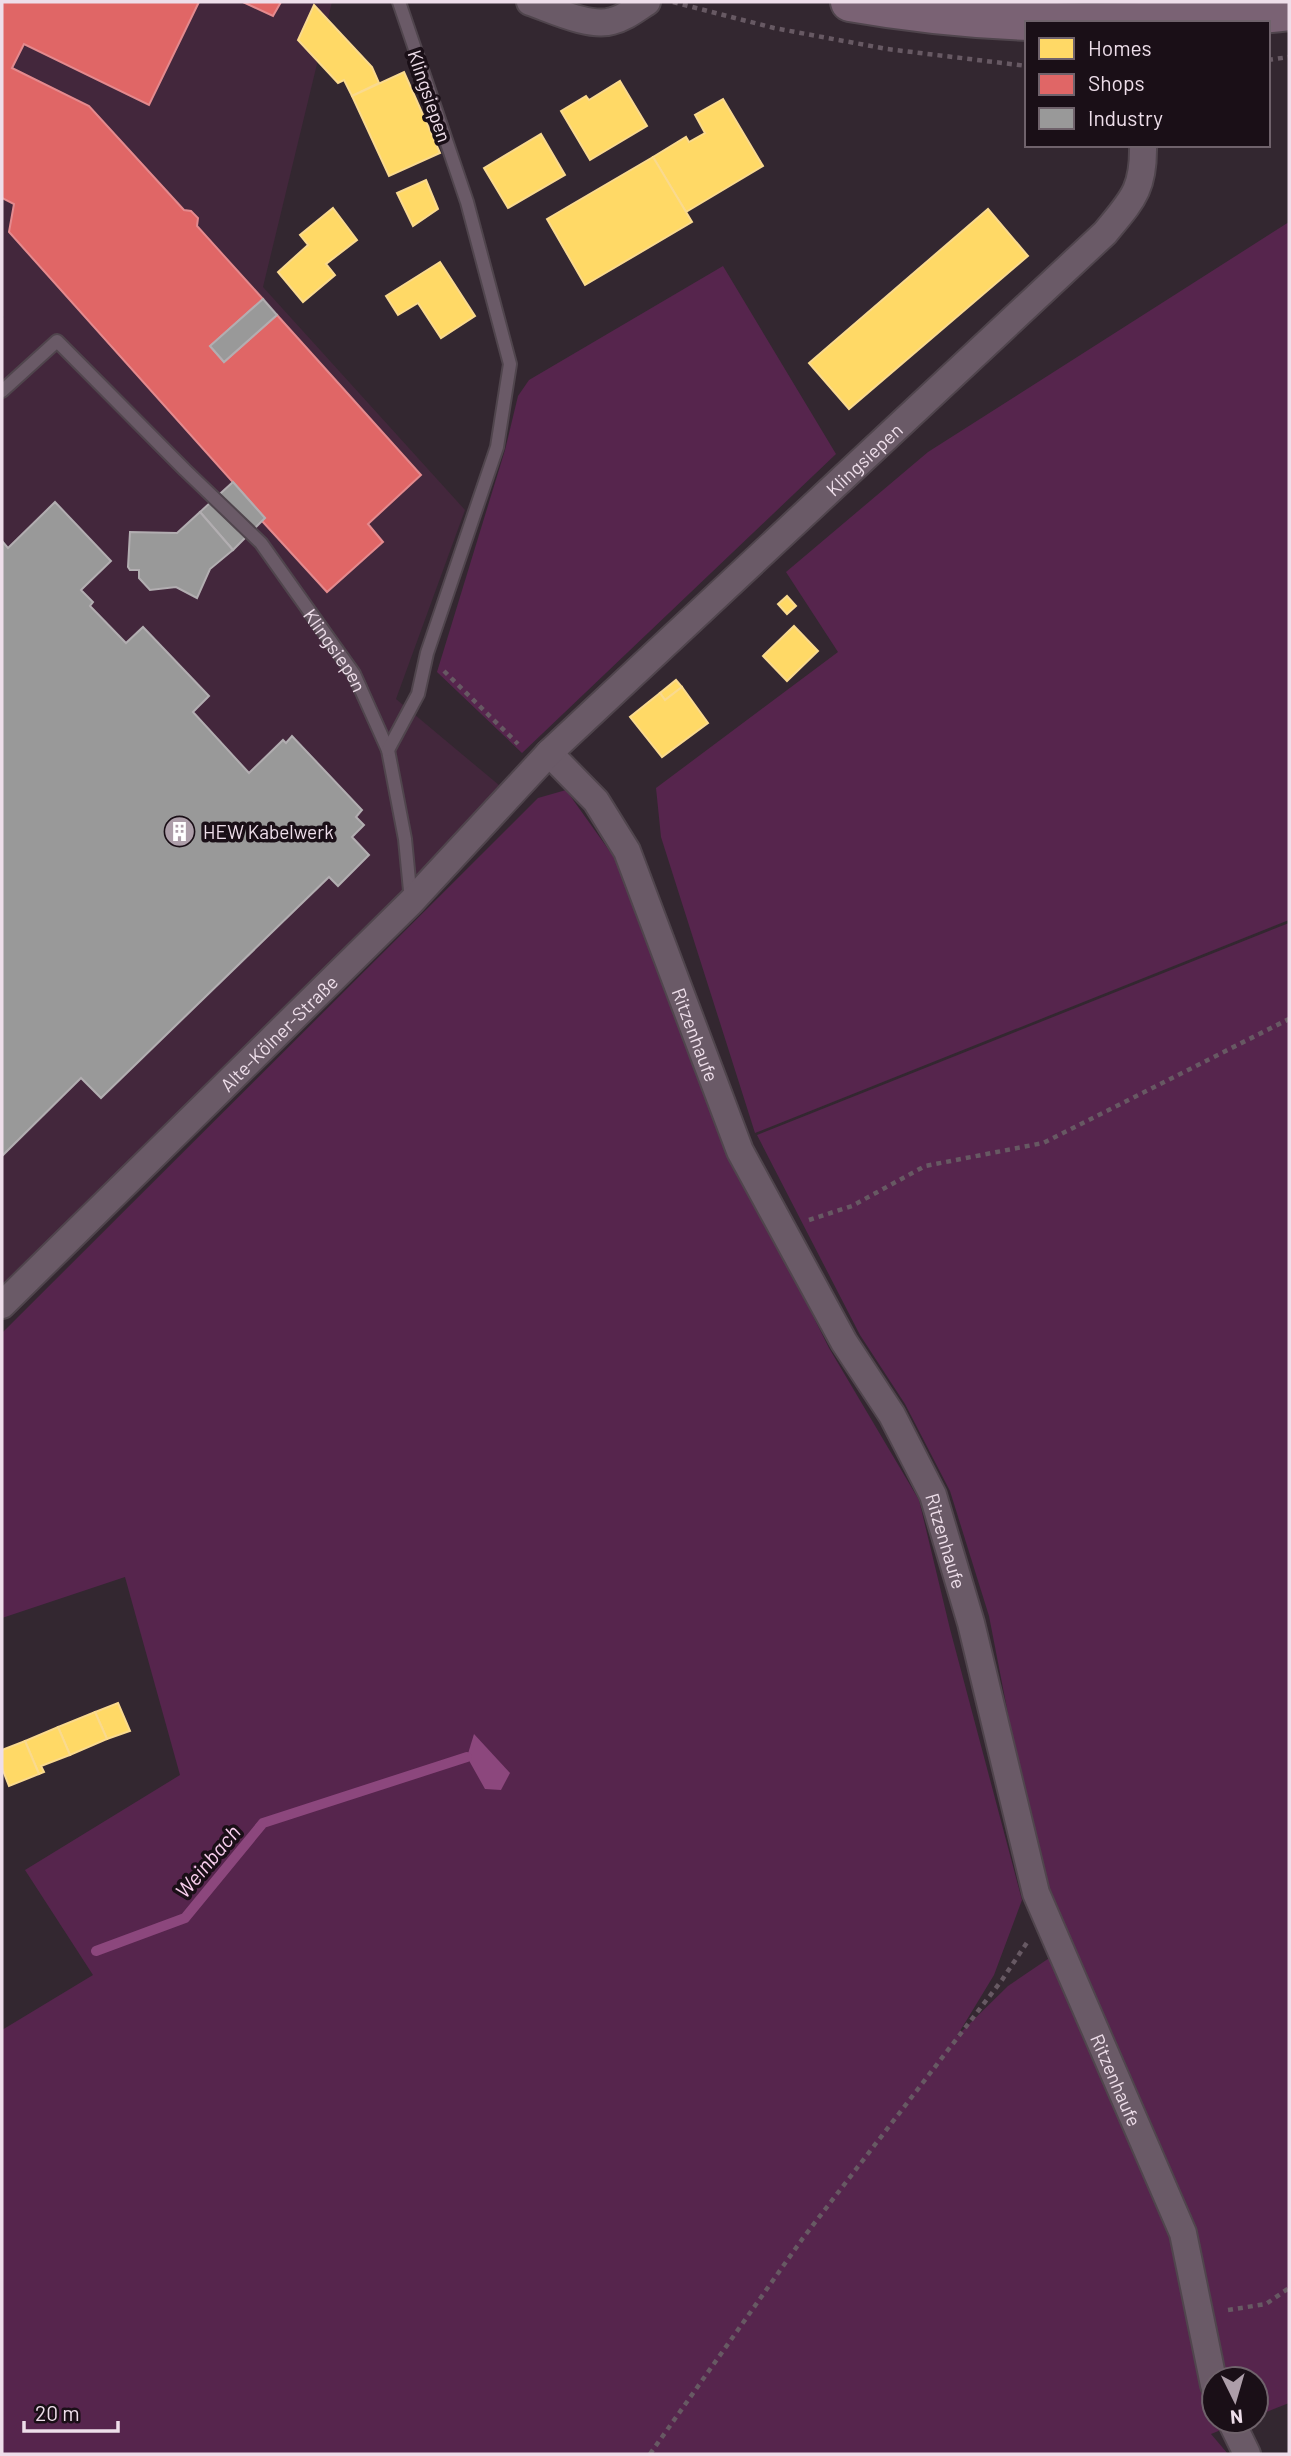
<svg xmlns="http://www.w3.org/2000/svg" width="1291" height="2456" font-family="Barlow,sans-serif">
<rect width="100%" height="100%" fill="#332730"/>
<polygon fill="#43273c" points="2,2 332,2 263,287 465,510 396,699 518,801 2,1296 2,319 4,317 2,315"/>
<g fill="#56254d">
<polygon points="1289,222 1289,920 755,1133 661,837 656,788 838,652 786,572 928,452"/>
<polygon points="723,266 836,454 522,753 437,672 505,450 518,396 529,380"/>
<polygon points="566,790 616,860 732,1154 829,1348 919,1500 950,1629 1022,1900 994,1975 957,2036 1008,1986 1070,1944 1042,1889 989,1616 950,1491 905,1404 860,1335 757,1135 1289,923 1289,2403 1256,2416 1256,2379 1214,2379 1214,2421 1243,2421 1211,2434 1228,2454 2,2454 2,2030 93,1975 25,1870 180,1775 125,1577 2,1618 2,1333 538,798"/>
</g>
<polygon fill="#8c477d" points="474,1734 510,1773 501,1790 485,1789 467,1757"/>
<g fill="#ffd966" stroke="#fada8e" stroke-width="2">
<polygon points="314,5 372,67 379,83 352,96 344,80 338,83 298,40"/>
<polygon points="404,72 440,153 389,176 352,96"/>
<polygon points="620,81 647,126 590,160 561,111 586,96 589,100"/>
<polygon points="723,99 763,166 686,212 653,157 686,137 689,142 705,133 695,115"/>
<polygon points="541,134 565,175 508,208 484,168"/>
<polygon points="653,157 692,222 585,285 547,219"/>
<polygon points="426,180 438,209 413,226 397,193"/>
<polygon points="333,208 357,240 326,264 335,275 303,302 278,272 308,245 300,235"/>
<polygon points="988,209 1028,256 849,409 809,363"/>
<polygon points="440,262 475,316 441,338 418,303 398,315 386,296"/>
<polygon points="787,596 796,606 787,614 778,604"/>
<polygon points="794,626 818,651 787,681 763,656"/>
<polygon points="676,680 682,687 665,700 660,693"/>
<polygon points="682,687 708,723 662,757 630,717 660,693 665,700"/>
<polygon points="118,1703 130,1731 107,1739 95,1712"/>
<polygon points="95,1712 107,1739 70,1755 58,1727"/>
<polygon points="58,1727 70,1755 41,1766 44,1772 39,1774 25,1741"/>
<polygon points="25,1741 39,1774 9,1786 2,1768 2,1750"/>
</g>
<g fill="#e06666" stroke="#e48a8e" stroke-width="2">
<polygon points="2,2 199,2 149,105 24,44 12,68 89,106 184,210 191,211 198,218 197,226 263,299 210,346 224,362 277,315 421,475 368,524 383,542 327,592 262,521 265,518 9,232 14,204 2,198"/>
<polygon points="243,2 281,2 273,16"/>
</g>
<g fill="#999" stroke="#b2aeb1" stroke-width="2">
<polygon points="263,299 277,315 224,362 210,346"/>
<polygon points="233,482 265,518 233,550 200,512"/>
<polygon points="55,502 111,561 81,590 93,602 90,606 126,643 143,627 209,696 193,712 249,773 283,740 286,743 292,736 362,810 356,817 364,825 352,837 369,855 338,886 329,877 101,1098 81,1078 2,1156 2,541 8,548"/>
<polygon points="200,512 233,550 210,569 197,598 176,587 150,590 139,578 139,570 130,570 128,567 130,532 177,533"/>
</g>
<g fill="none" stroke-linecap="round" stroke-linejoin="round">
<polyline stroke="#8c477d" stroke-width="10" points="96,1951 185,1918 263,1823 467,1757"/>
<defs>
<g id="service">
<path id="s1" d="M 2,391 L 57,341 L 185,470 L 261,543 L 354,674 L 388,750 L 405,839 L 411,901"/>
<polyline points="388,750 418,694 427,653 497,447 510,364 467,202 399,2"/>
</g>
<g id="minor">
<path d="M 530,2 C 551,9 590,28 612,21 C 625,18 636,9 647,2"/>
<path id="s2" d="M 549,753 L 596,801 L 627,851 L 740,1151 L 844,1342 L 892,1415 L 933,1495 L 971,1623 L 1036,1893 L 1183,2233 L 1214,2385"/>
<path id="s3" d="M 2,1305 L 411,902 L 549,753 L 1105,233 C 1132,200 1144,190 1143,145"/>
<polyline points="1231,2421 1247,2454"/>
</g>
<path id="primary" d="M 850,2 C 991,27 1147,28 1289,11"/>
</defs>
<use href="#service" stroke="#50454d" stroke-width="16"/>
<use href="#minor" stroke="#50454d" stroke-width="30"/>
<use href="#primary" stroke="#50454d" stroke-width="42"/>
<g stroke="#675963" stroke-width="4.5" stroke-dasharray="5 5" stroke-linecap="butt">
<polyline points="673,2 774,28 887,49 1027,66"/>
<polyline points="1268,60 1289,57"/>
<polyline points="444,671 518,744"/>
<polyline points="809,1220 852,1206 925,1166 1043,1143 1289,1019"/>
<polyline points="1228,2310 1266,2304 1289,2288"/>
<polyline points="650,2454 803,2238 1002,1980 1028,1941"/>
</g>
<use href="#service" stroke="#6a5a67" stroke-width="12"/>
<use href="#minor" stroke="#6a5a67" stroke-width="26"/>
<use href="#primary" stroke="#7a6274" stroke-width="38"/>
</g>
<defs>
<symbol id="building-disc" viewBox="-11 -11 22 22"><circle r="9.5" fill="#ad9ea9" stroke="#1a0f17"/><path d="M-4-6H4V6H1V3H-1V6H-4ZM-2.5-4.3h1.7v1.8h-1.7ZM.8-4.3h1.7v1.8H.8ZM-2.5-1h1.7V.8h-1.7ZM.8-1h1.7V.8H.8Z" fill="#fff"/></symbol>
</defs>
<g fill-rule="evenodd">
<use href="#building-disc" x="162" y="814" width="35" height="35"/>
</g>
<g text-anchor="middle" dominant-baseline="central" stroke-width="7" stroke-linejoin="round" paint-order="stroke">
<g font-size="19" fill="#eedeea" stroke="#1a0f17">
<text transform="translate(430 96) rotate(71)">Klingsiepen</text>
<text stroke="none"><textPath href="#s3" startOffset="1208">Klingsiepen</textPath></text>
<text stroke="none"><textPath href="#s1" startOffset="492">Klingsiepen</textPath></text>
<text stroke="none"><textPath href="#s3" startOffset="388">Alte-Kölner-Straße</textPath></text>
<text stroke="none"><textPath href="#s2" startOffset="322">Ritzenhaufe</textPath></text>
<text stroke="none"><textPath href="#s2" startOffset="889">Ritzenhaufe</textPath></text>
<text stroke="none"><textPath href="#s2" startOffset="1456">Ritzenhaufe</textPath></text>
</g>
<g font-size="19" fill="#eedeea" stroke="#1a0f17" text-anchor="start">
<text x="203" y="831">HEW Kabelwerk</text>
</g>
<g font-size="21" font-style="italic" fill="#f9cfee" stroke="#1a0f17">
<text transform="translate(207 1861) rotate(-50)">Weinbach</text>
</g>
</g>
<rect width="1291" height="2456" fill="none" stroke="#eedeea" stroke-width="7"/>
<rect x="1025" y="21" width="245" height="126" fill="#1a0f17" stroke="#6f626b" stroke-width="2"/>
<rect x="1039" y="38" width="35" height="21" fill="#ffd966" stroke="#6f626b" stroke-width="2"/>
<text x="1088" y="56" font-size="21" fill="#eedeea">Homes</text>
<rect x="1039" y="74" width="35" height="21" fill="#e06666" stroke="#6f626b" stroke-width="2"/>
<text x="1088" y="91" font-size="21" fill="#eedeea">Shops</text>
<rect x="1039" y="108" width="35" height="21" fill="#999999" stroke="#6f626b" stroke-width="2"/>
<text x="1088" y="126" font-size="21" fill="#eedeea">Industry</text>
<g transform="translate(1235 2400) rotate(175)"><circle r="33" fill="#1a0f17" stroke="#6f626b" stroke-width="2"/>
<path d="M0-5L12 26L0 18L-12 26Z" fill="#ad9ea9"/>
<text y="-10" font-size="19" font-weight="bold" text-anchor="middle" fill="#eedeea">N</text>
</g>
<path d="M24 2421v10h94v-10" fill="none" stroke="#eedeea" stroke-width="3.5"/>
<text x="35" y="2421" font-size="21" fill="#eedeea" stroke="#1a0f17" stroke-width="5" paint-order="stroke">20 m</text>
</svg>
